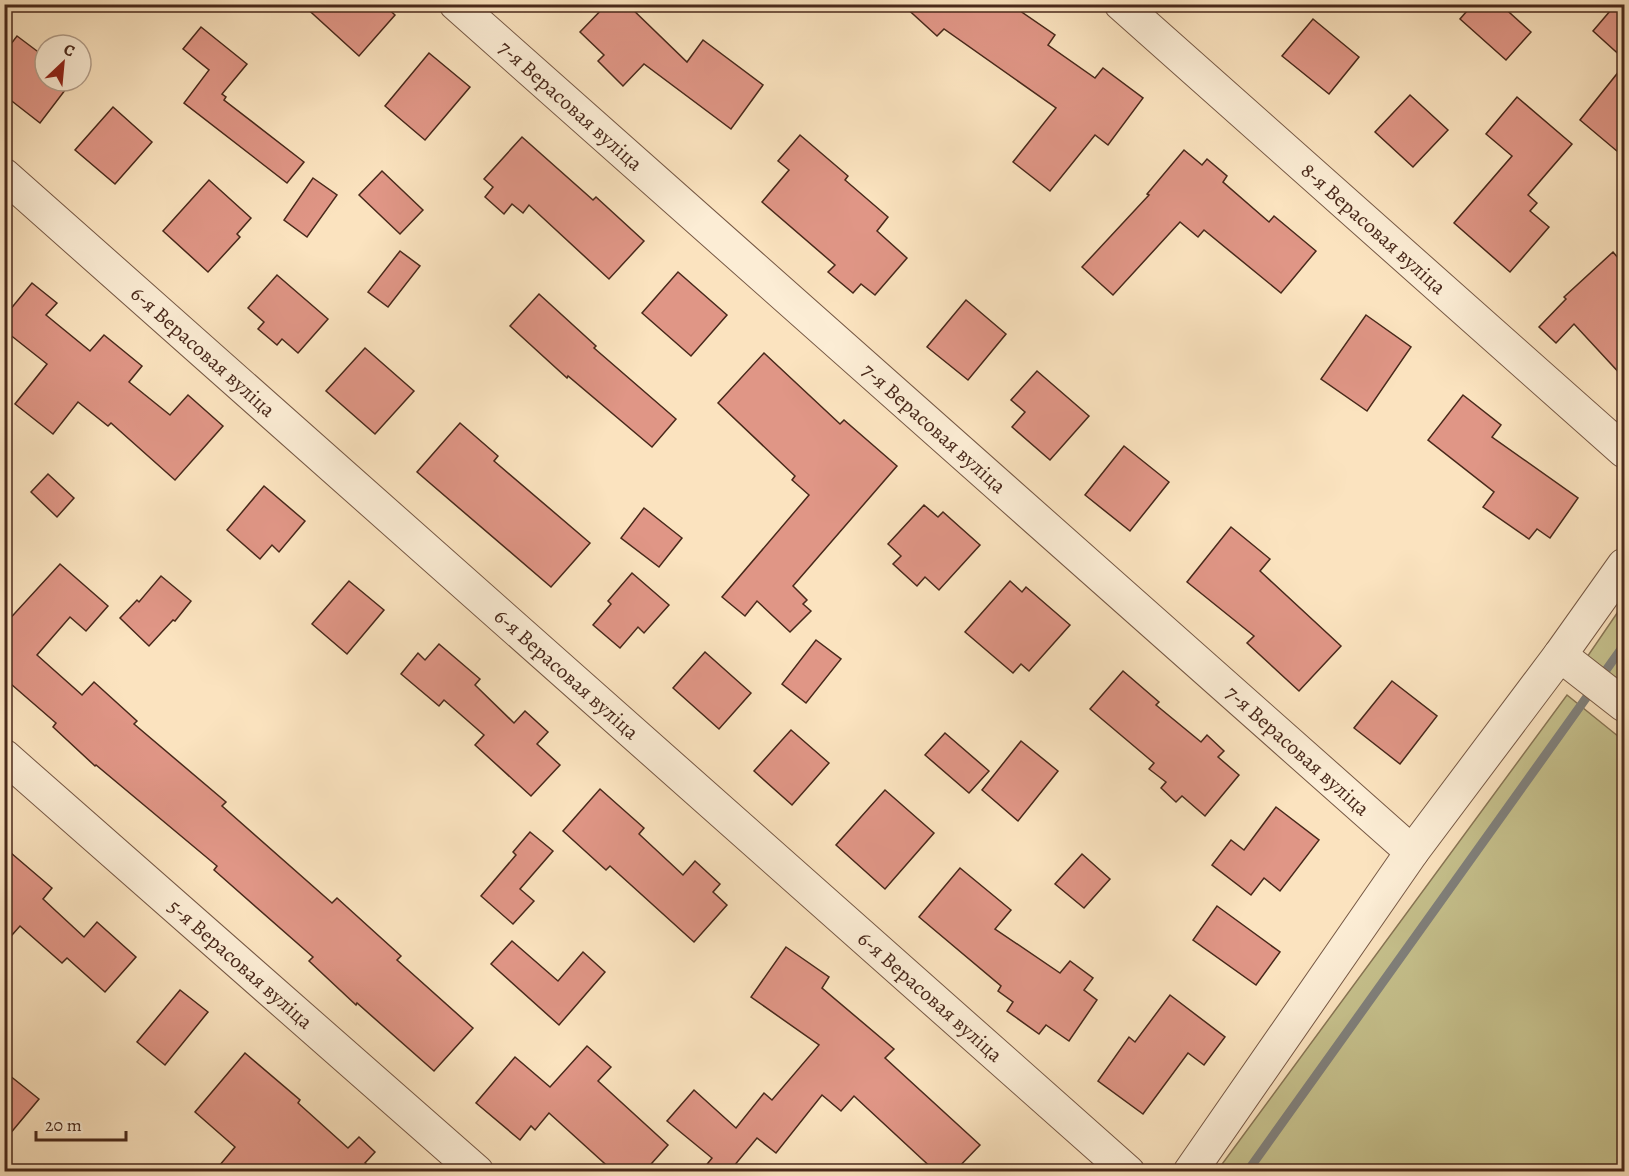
<svg xmlns="http://www.w3.org/2000/svg" width="1629" height="1176" font-family="Alegreya,serif">
<rect width="100%" height="100%" fill="#fbe3bf"/>
<filter id="stains"><feTurbulence type="fractalNoise" baseFrequency=".00333" numOctaves="4"/><feColorMatrix values="0 0 0 0 .2 0 0 0 0 .09 0 0 0 0 .02 0 0 0 .5 -.17"/></filter>
<radialGradient id="worn" r=".72"><stop offset=".6" stop-color="#630" stop-opacity="0"/><stop offset="1" stop-color="#630" stop-opacity=".3"/></radialGradient>
<g fill="#c6c18d" stroke="#887554" stroke-width="1.5">
<polygon points="1624,603 1624,687 1587,657"/>
<polygon points="1567,695 1624,741 1624,1171 1217,1171"/>
</g>
<g fill="none" stroke-linecap="round" stroke-linejoin="round">
<polyline stroke="#80817d" stroke-width="9" points="1247,1172 1624,645"/>
</g>
<g fill="#e09686" stroke="#49291b" stroke-width="1.5">
<polygon points="302,4 383,4 395,15 359,56"/>
<polygon points="607,4 627,4 687,62 703,40 763,85 731,129 644,64 623,86 598,61 604,55 580,32"/>
<polygon points="902,4 1010,4 1055,35 1048,45 1095,78 1103,68 1143,98 1108,145 1095,135 1050,191 1013,162 1056,108 944,29 937,36"/>
<polygon points="1473,4 1500,4 1531,32 1506,60 1460,19"/>
<polygon points="1616,4 1624,4 1624,59 1593,31"/>
<polygon points="1313,19 1359,57 1329,94 1282,56"/>
<polygon points="201,27 247,64 222,94 226,97 224,100 304,162 287,183 184,103 209,70 183,49"/>
<polygon points="17,36 45,57 45,81 72,81 40,123 4,95 4,53"/>
<polygon points="429,53 470,87 425,140 385,106"/>
<polygon points="1624,65 1624,157 1580,120"/>
<polygon points="1410,95 1448,130 1413,167 1375,132"/>
<polygon points="1517,97 1572,144 1528,195 1537,203 1530,211 1549,227 1510,272 1454,223 1512,156 1486,134"/>
<polygon points="113,107 152,142 115,184 75,150"/>
<polygon points="800,135 848,176 845,180 888,217 877,231 907,258 875,295 861,284 853,293 828,272 835,265 762,202 789,170 778,161"/>
<polygon points="522,137 593,200 596,197 644,241 609,279 529,205 523,213 512,204 504,214 485,197 493,187 484,179"/>
<polygon points="1184,150 1202,165 1207,159 1227,176 1223,182 1269,222 1274,216 1316,251 1281,293 1204,230 1198,237 1180,222 1113,295 1082,267 1149,195 1147,194"/>
<polygon points="382,171 423,210 400,234 359,195"/>
<polygon points="313,178 337,195 307,237 284,220"/>
<polygon points="209,180 251,218 237,234 240,237 208,272 163,231"/>
<polygon points="400,251 420,266 388,307 368,292"/>
<polygon points="1613,252 1624,265 1624,378 1574,324 1556,343 1539,327 1566,299 1564,297"/>
<polygon points="678,272 727,315 691,356 642,313"/>
<polygon points="277,275 328,319 298,353 282,339 277,345 258,329 264,322 248,308"/>
<polygon points="32,283 57,303 46,315 90,351 104,335 142,366 129,382 170,415 188,395 223,426 175,480 111,423 108,426 78,402 53,434 15,404 47,364 4,330 4,317"/>
<polygon points="539,294 596,346 594,348 676,419 652,447 568,376 567,378 510,326"/>
<polygon points="966,300 1006,334 968,380 927,347"/>
<polygon points="1366,315 1411,347 1367,411 1321,379"/>
<polygon points="365,348 414,391 375,434 326,391"/>
<polygon points="764,353 840,424 844,420 897,466 793,586 807,600 803,604 811,611 790,632 757,601 745,616 722,597 809,495 792,480 795,476 718,403"/>
<polygon points="1037,371 1089,416 1050,460 1012,427 1025,412 1011,400"/>
<polygon points="1463,395 1501,425 1492,437 1578,498 1550,538 1537,529 1529,539 1483,507 1494,492 1428,440"/>
<polygon points="460,423 498,456 494,461 590,543 551,587 417,472"/>
<polygon points="1124,446 1169,482 1130,531 1085,495"/>
<polygon points="48,474 74,498 57,517 31,492"/>
<polygon points="264,486 305,521 279,552 272,545 260,559 227,530"/>
<polygon points="924,505 938,517 943,512 980,545 939,590 925,577 917,586 893,564 901,556 888,544"/>
<polygon points="644,508 682,538 659,567 621,538"/>
<polygon points="1231,527 1270,559 1260,571 1341,646 1299,691 1247,643 1254,636 1187,582"/>
<polygon points="60,564 108,606 86,631 70,617 37,655 82,695 94,682 137,721 134,724 226,802 222,806 332,903 337,898 401,956 397,960 473,1028 434,1071 357,1003 356,1005 309,961 313,957 214,870 217,866 96,765 95,766 53,727 56,723 4,678 4,625"/>
<polygon points="632,573 669,605 644,633 638,627 620,648 593,625 611,604 608,601"/>
<polygon points="161,576 191,601 175,621 173,620 149,646 120,618 137,600 139,602"/>
<polygon points="349,581 384,610 347,654 312,624"/>
<polygon points="1010,581 1022,592 1026,587 1070,625 1029,671 1021,664 1013,673 965,632"/>
<polygon points="816,640 841,659 806,703 782,684"/>
<polygon points="439,644 480,679 475,685 514,723 525,711 548,732 537,744 560,765 531,796 475,745 484,735 444,700 439,706 401,674 418,653 425,660"/>
<polygon points="705,652 751,693 719,729 673,688"/>
<polygon points="1123,671 1159,702 1156,705 1201,742 1207,735 1224,751 1218,757 1239,775 1205,816 1182,796 1176,802 1161,788 1166,782 1149,769 1154,763 1090,709"/>
<polygon points="1392,681 1437,716 1400,764 1354,728"/>
<polygon points="791,730 829,763 792,805 754,771"/>
<polygon points="945,733 989,771 969,793 925,755"/>
<polygon points="1021,741 1058,771 1018,821 982,790"/>
<polygon points="600,789 644,828 639,834 683,875 695,861 720,884 713,892 727,905 694,942 610,866 606,870 563,831"/>
<polygon points="885,790 934,833 885,889 836,845"/>
<polygon points="1276,807 1319,840 1280,891 1264,878 1251,895 1212,865 1231,840 1244,850"/>
<polygon points="530,832 553,851 520,889 534,901 513,924 481,896 516,855 513,852"/>
<polygon points="4,847 52,888 43,899 84,937 97,922 136,957 105,992 67,958 62,963 20,926 4,944"/>
<polygon points="1082,854 1110,879 1084,908 1055,884"/>
<polygon points="960,868 1011,910 995,929 1060,973 1070,961 1093,978 1084,990 1097,1000 1069,1041 1046,1025 1039,1034 1007,1011 1013,1002 998,991 1001,986 919,917"/>
<polygon points="1217,906 1280,952 1256,985 1193,940"/>
<polygon points="512,941 558,981 583,952 605,972 559,1025 491,964"/>
<polygon points="786,947 829,977 822,988 894,1049 885,1058 980,1145 954,1172 936,1172 854,1096 841,1111 822,1095 776,1153 757,1138 729,1172 708,1172 704,1168 712,1158 667,1121 694,1090 736,1128 764,1093 772,1100 819,1045 751,997"/>
<polygon points="180,990 208,1012 165,1065 137,1042"/>
<polygon points="1170,995 1225,1037 1204,1065 1188,1053 1143,1114 1098,1081 1129,1037 1135,1042"/>
<polygon points="587,1046 611,1067 598,1081 668,1145 644,1172 614,1172 549,1113 535,1130 531,1126 520,1140 476,1103 515,1057 550,1087"/>
<polygon points="245,1053 300,1100 298,1103 348,1148 359,1137 375,1152 365,1163 375,1172 214,1172 235,1147 195,1112"/>
<polygon points="4,1071 39,1099 4,1141"/>
</g>
<g fill="none" stroke-linecap="round" stroke-linejoin="round">
<defs>
<g id="minor">
<path id="s1" d="M 456,4 L 1412,852"/>
<path id="s2" d="M 1121,4 L 1624,451"/>
<path id="s3" d="M 4,175 L 1128,1172"/>
<polyline points="1560,655 1624,705"/>
<path id="s4" d="M 4,756 L 477,1172"/>
<polyline points="1190,1172 1412,852 1560,655 1624,565"/>
</g>
</defs>
<use href="#minor" stroke="#765844" stroke-width="35"/>
<use href="#minor" stroke="#fcedd5" stroke-width="33"/>
</g>
<g text-anchor="middle" dominant-baseline="central" stroke-width="6" stroke-linejoin="round" paint-order="stroke">
<g font-size="21" fill="#49291b" stroke="#fcedd5">
<text stroke="none"><textPath href="#s1" startOffset="153">7-я Верасовая вуліца</textPath></text>
<text stroke="none"><textPath href="#s2" startOffset="338">8-я Верасовая вуліца</textPath></text>
<text stroke="none"><textPath href="#s3" startOffset="266">6-я Верасовая вуліца</textPath></text>
<text stroke="none"><textPath href="#s1" startOffset="639">7-я Верасовая вуліца</textPath></text>
<text stroke="none"><textPath href="#s3" startOffset="752">6-я Верасовая вуліца</textPath></text>
<text stroke="none"><textPath href="#s1" startOffset="1125">7-я Верасовая вуліца</textPath></text>
<text stroke="none"><textPath href="#s4" startOffset="315">5-я Верасовая вуліца</textPath></text>
<text stroke="none"><textPath href="#s3" startOffset="1238">6-я Верасовая вуліца</textPath></text>
</g>
</g>
<rect width="1629" height="1176" fill="none" stroke="#fbe3bf" stroke-width="24"/>
<rect x="6" y="6" width="1617" height="1164" fill="none" stroke="#49291b" stroke-width="3"/>
<rect x="12" y="12" width="1605" height="1152" fill="none" stroke="#49291b" stroke-width="1.5"/>
<g transform="translate(63 63) rotate(26)"><circle r="28" fill="#fcedd5" stroke="#b49f8b" stroke-width="1.5"/>
<path d="M0-4.5L10 22L0 15L-10 22Z" fill="#8f2418"/>
<text y="-9" font-size="16" font-weight="bold" text-anchor="middle" fill="#49291b">С</text>
</g>
<path d="M36 1131v9h90v-9" fill="none" stroke="#49291b" stroke-width="3"/>
<text x="45" y="1131" font-size="18" fill="#49291b" stroke="#fcedd5" stroke-width="4.5" paint-order="stroke">20 m</text>
<rect width="100%" height="100%" filter="url(#stains)"/>
<rect width="100%" height="100%" fill="url(#worn)"/>
</svg>
